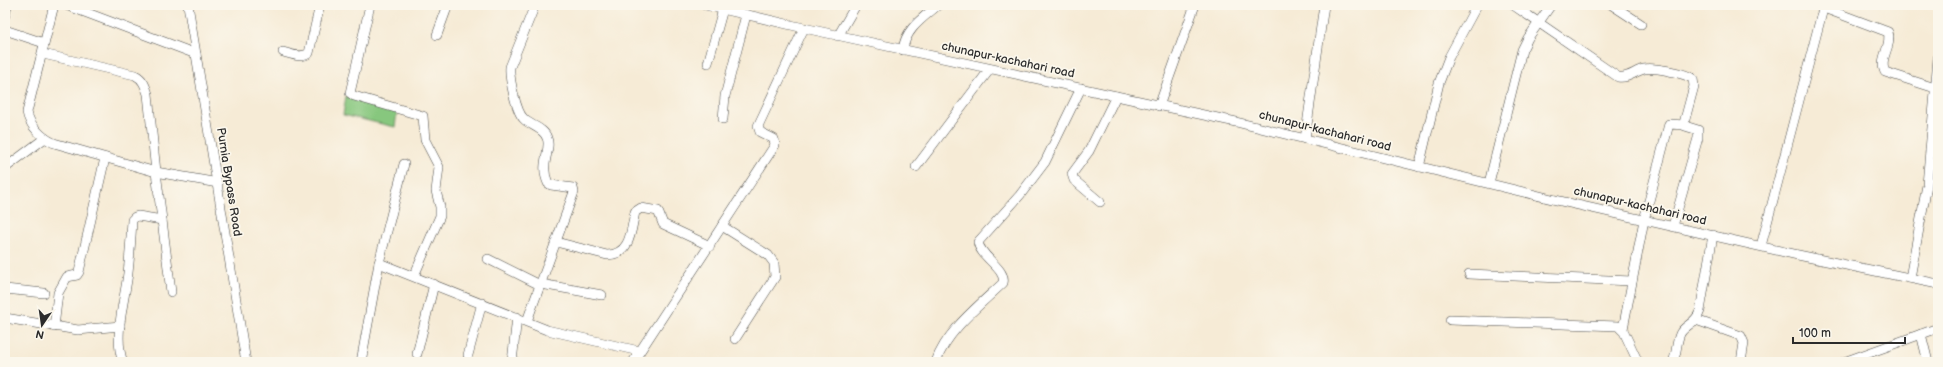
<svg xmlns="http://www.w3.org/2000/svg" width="1943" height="367" font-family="'Balsamiq Sans',sans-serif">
<rect width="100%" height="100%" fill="#fbf7ec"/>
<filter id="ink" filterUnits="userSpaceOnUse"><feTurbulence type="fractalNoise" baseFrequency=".025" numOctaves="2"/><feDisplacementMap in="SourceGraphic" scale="8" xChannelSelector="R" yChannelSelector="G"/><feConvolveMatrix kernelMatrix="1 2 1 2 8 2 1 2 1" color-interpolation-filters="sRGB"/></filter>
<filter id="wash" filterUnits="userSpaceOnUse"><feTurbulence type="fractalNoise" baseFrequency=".012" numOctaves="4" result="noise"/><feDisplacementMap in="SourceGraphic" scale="16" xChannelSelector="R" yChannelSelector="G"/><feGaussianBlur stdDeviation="0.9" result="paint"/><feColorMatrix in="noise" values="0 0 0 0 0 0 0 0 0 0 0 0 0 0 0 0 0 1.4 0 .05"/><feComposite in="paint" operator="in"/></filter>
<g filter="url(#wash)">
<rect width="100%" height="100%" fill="#f6ebd6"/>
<polygon fill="#87c77e" stroke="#597954" points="346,96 397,112 395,127 343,115"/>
</g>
<g filter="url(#ink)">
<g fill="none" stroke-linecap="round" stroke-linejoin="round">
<defs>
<g id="street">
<path d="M 54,5 L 27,112 C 29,125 42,138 54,143 L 156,172 L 218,183"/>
<polyline points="66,5 196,54"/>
<polyline points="188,5 246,362"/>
<polyline points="370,5 350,93 354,96 423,116 425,140 439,167 436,191 440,207 440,216 414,276"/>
<polyline points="705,5 804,28 1236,122 1556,200 1798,255 1938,284"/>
<path d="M 1513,5 L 1618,77 C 1628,79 1635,71 1644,69 C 1653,67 1686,73 1693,79 L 1694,86 L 1684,123 L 1685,126 L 1698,130 L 1698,138 L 1673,226"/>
<polyline points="1612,5 1641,24"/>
<path d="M 1824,8 L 1888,32 C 1893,45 1878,59 1885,72 L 1935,88"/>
<polyline points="5,15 7,5"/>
<polyline points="5,30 44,43"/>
<polyline points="437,35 448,5"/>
<polyline points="838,36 856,5"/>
<path d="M 903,50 C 905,29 923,18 938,5"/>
<path d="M 283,52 C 291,54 302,59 309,53 L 320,5"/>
<path d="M 43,54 L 135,75 C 143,79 145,85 148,94 L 156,172 L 171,292"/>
<polyline points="708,63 723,9"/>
<polyline points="1159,106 1195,5"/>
<polyline points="723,119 725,96 746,15"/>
<polyline points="1305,139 1324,5"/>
<polyline points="916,167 990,69"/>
<polyline points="1419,167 1439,83 1449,57 1477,5"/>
<polyline points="5,168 45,138"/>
<polyline points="1489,183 1522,50 1528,38 1551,5"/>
<polyline points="1100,202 1074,180 1072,174 1089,151 1116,96"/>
<polyline points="722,226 768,255 774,263 775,277 735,339"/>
<path d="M 556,242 L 607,255 C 631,255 631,230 635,212 L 641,208 L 658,211 L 663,224 L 710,246"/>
<polyline points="1761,246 1824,5"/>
<polyline points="488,259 540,285"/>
<polyline points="379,263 547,330 639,351"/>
<polyline points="1469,274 1632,281"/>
<polyline points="1910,278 1927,185 1938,58"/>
<polyline points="541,284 602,295"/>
<polyline points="5,289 44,293"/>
<polyline points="5,318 78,330 120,326"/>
<polyline points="1450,320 1618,326 1624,332 1638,362"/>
<polyline points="1696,320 1741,336 1744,343 1741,362"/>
<path d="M 527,321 L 574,192 L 573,188 L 551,185 L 548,183 C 539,164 552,149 547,138 C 544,128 531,126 524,119 C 516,112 509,78 510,67 L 535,5"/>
<polyline points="54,327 58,293 67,277 77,275 79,272 105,158"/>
<polyline points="1623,329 1644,220 1669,124 1685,125"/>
<polyline points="1921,334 1928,362"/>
<polyline points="417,354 434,284"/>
<polyline points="468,355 482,303"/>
<path d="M 123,362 C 113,337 125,299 128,273 C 130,255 131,238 132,220 L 135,217 L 138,216 L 162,220"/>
<polyline points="361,362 379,263 404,164"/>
<polyline points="512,362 517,317"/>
<polyline points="633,362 775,145 774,139 760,132 758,126 804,28"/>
<path d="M 936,362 C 946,331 981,304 1003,283 C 1007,269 980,257 978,242 L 1020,195 L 1045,162 L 1081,88"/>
<path d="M 1673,362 C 1677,353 1676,343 1680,334 C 1684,325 1696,324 1700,311 L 1713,235"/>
<polyline points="1844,362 1938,328"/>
</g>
</defs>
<use href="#street" stroke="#494845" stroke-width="10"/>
<use href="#street" stroke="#fff" stroke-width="9"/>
</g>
</g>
<g text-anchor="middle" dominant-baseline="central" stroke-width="3.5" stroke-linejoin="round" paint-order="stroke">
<g font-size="12" fill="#2b2b2b" stroke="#fbf7ec">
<text transform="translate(1008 60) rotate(12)">chunapur-kachahari road</text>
<text transform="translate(1325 131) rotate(14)">chunapur-kachahari road</text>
<text transform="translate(229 182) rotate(81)">Purnia Bypass Road</text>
<text transform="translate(1640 206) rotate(13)">chunapur-kachahari road</text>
</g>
</g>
<rect width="1943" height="367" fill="none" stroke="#fbf7ec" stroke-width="20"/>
<g transform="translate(42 325) rotate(193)" stroke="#fbf7ec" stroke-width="3" paint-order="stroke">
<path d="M0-3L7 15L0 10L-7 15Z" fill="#2b2b2b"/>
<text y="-6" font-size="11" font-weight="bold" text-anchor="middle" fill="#2b2b2b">N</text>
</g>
<path d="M1793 337v6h112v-6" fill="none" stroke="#2b2b2b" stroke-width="2"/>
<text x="1799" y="337" font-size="12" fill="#2b2b2b" stroke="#fbf7ec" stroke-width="3" paint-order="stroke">100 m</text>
</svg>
